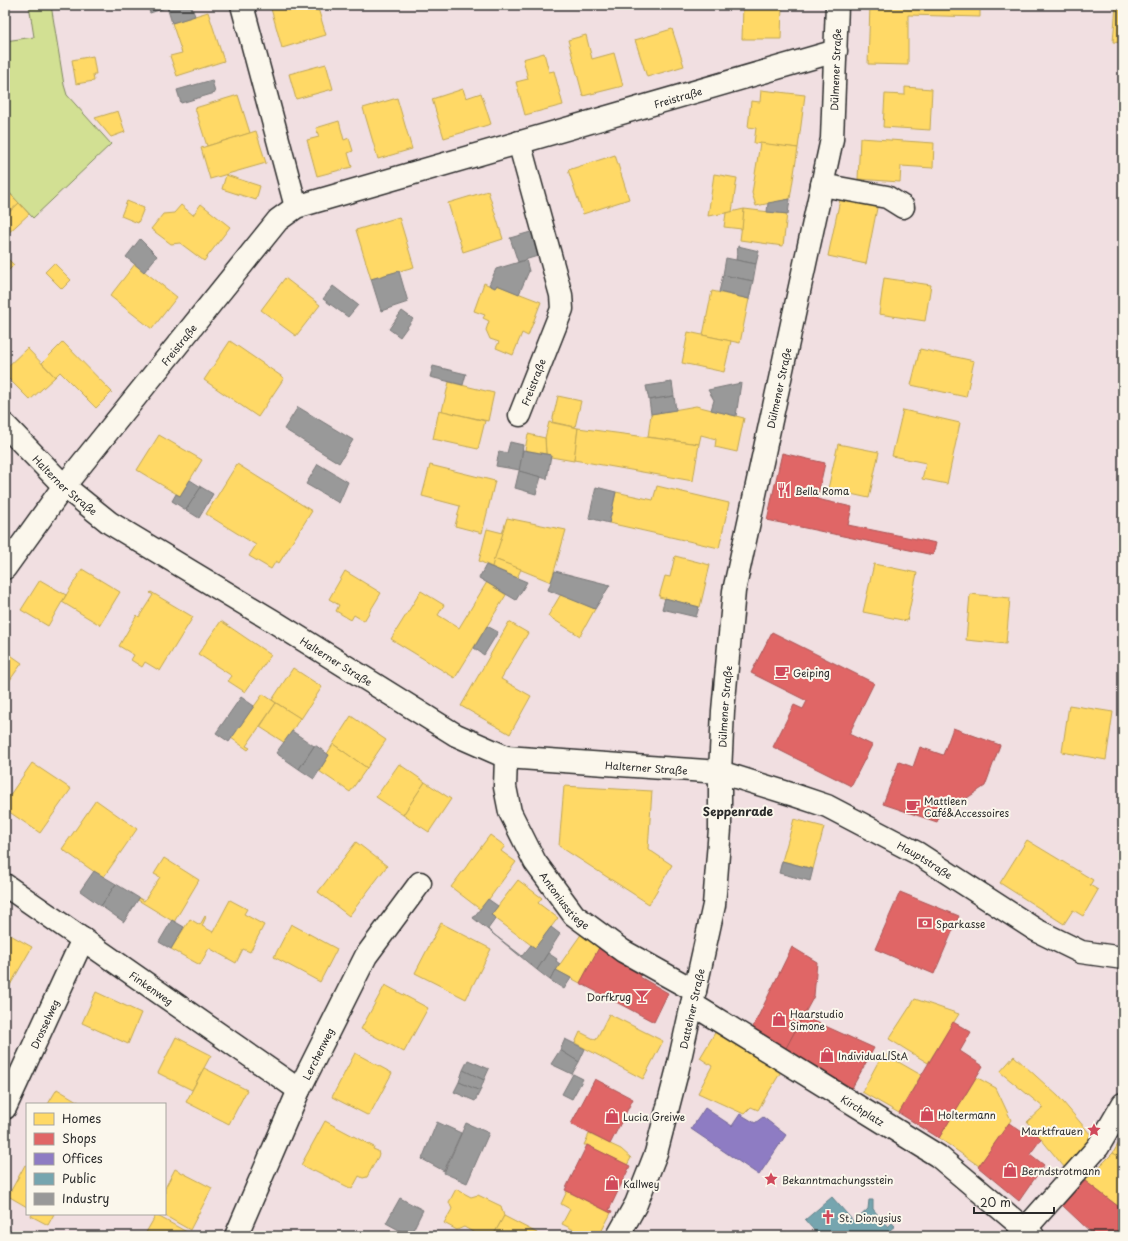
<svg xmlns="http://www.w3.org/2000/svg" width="1128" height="1241" font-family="'Playpen Sans',sans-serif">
<rect width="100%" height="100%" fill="#f1dfe1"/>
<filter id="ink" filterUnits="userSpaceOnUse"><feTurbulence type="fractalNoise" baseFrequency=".025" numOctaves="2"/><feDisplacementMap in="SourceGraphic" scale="8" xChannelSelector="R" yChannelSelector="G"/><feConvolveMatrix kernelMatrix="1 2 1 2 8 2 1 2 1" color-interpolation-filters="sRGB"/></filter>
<g filter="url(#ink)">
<polygon fill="#d2e093" stroke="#7e865f" points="29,5 51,5 64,85 67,95 111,144 33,218 5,188 5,41 34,37"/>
<g fill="#ffd966" stroke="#bfa554">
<polygon points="270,5 317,5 326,35 282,48"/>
<polygon points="743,5 782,5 781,39 742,39"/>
<polygon points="870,5 980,5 980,17 908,15 908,65 868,64"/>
<polygon points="1116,5 1123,5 1123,43 1113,42"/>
<polygon points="208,12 224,61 177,76 170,56 182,53 172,23"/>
<polygon points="672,29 684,66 647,77 635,40"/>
<polygon points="586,35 592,59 614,53 623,86 583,96 568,40"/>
<polygon points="544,53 549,72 554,71 563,105 525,115 516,82 528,79 523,59"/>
<polygon points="93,56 96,74 93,74 94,81 76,84 72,60"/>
<polygon points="326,64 333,89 296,99 289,74"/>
<polygon points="905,87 932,89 930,130 883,127 885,94 905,95"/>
<polygon points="463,89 466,98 481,93 491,124 444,138 432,99"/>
<polygon points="761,90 805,95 798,148 754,143 756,128 748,127 751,101 760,102"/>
<polygon points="238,95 250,133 207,146 195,108"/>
<polygon points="397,98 412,149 378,159 363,108"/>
<polygon points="118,111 125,132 111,137 95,118"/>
<polygon points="339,121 344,140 349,138 353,151 348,153 352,167 317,176 307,140 319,137 316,128"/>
<polygon points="256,131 266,163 210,179 201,148"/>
<polygon points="860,138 934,143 933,168 901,166 900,182 858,179"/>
<polygon points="760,143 798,148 790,199 756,206 752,193"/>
<polygon points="615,155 629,199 583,214 568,170"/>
<polygon points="714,174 737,178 732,212 708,216"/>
<polygon points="226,175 260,186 256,200 222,189"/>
<polygon points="5,189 19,203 5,216"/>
<polygon points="488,191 503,239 463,252 448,203"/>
<polygon points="841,195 878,203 866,264 828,256"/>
<polygon points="127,201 144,208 138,223 121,216"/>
<polygon points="19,203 29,214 5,236 5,216"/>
<polygon points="201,204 230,227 204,261 180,243 171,244 151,229 163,214 174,213 181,205 193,215"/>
<polygon points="744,209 787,214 783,246 740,240"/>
<polygon points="744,209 742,229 724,227 726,213"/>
<polygon points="399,217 414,267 371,279 356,230"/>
<polygon points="5,256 14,265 5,274"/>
<polygon points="54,263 71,280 62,289 45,272"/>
<polygon points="135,264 177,297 152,329 110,296"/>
<polygon points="285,278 320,305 296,336 261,310"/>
<polygon points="884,278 931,285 925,321 879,314"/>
<polygon points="484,283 495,288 497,285 541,302 528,336 522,333 513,355 496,348 499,342 490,339 486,330 489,321 483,318 485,315 474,311"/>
<polygon points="712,291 749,299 740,343 703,335"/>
<polygon points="688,332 731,341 724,372 682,363"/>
<polygon points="230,341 284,378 258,417 204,380"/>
<polygon points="63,342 112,392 96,408 60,372 55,377 42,363"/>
<polygon points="27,348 55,377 30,400 5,375 5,369"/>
<polygon points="920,349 974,361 966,397 911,385"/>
<polygon points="449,382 494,393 488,421 442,411"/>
<polygon points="558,396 581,401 575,427 552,422"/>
<polygon points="696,406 744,418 737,452 715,447 716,439 701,435 699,444 648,437 651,414"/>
<polygon points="439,410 485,421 478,449 433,439"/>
<polygon points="903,410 960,423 947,484 922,479 926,463 892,456"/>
<polygon points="549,422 578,428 574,461 551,457 551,455 546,454 545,438"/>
<polygon points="578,428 699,444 693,481 574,460"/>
<polygon points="528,434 545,438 546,454 525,450"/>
<polygon points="159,435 202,460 180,496 137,470"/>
<polygon points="838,444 879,452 869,498 828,489"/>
<polygon points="237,464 312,511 279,563 276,561 271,569 249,556 256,545 206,514"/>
<polygon points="430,465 495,481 482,533 455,526 460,506 422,496"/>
<polygon points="657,486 729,503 719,548 609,523 616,492 653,500"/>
<polygon points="507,518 566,530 551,582 494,559"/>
<polygon points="487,529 503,533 492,567 479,561"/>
<polygon points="675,556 710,565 700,607 659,597 665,576 670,577"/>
<polygon points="494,559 521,569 517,578 492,567"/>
<polygon points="874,564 917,573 907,621 863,612"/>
<polygon points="82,569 120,592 100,625 62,602"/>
<polygon points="345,571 381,593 364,621 354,615 351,620 336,611 339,605 329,599"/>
<polygon points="40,580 66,595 48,626 21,610"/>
<polygon points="487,582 506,595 455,678 391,639 421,591 444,605 438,615 459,628"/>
<polygon points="151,592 193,617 160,671 145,662 142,667 131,660 134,655 119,646 137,615 139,617 153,595 150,593"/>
<polygon points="561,594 595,609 580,636 548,616"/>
<polygon points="970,594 1010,598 1006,644 966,640"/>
<polygon points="221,621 271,655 245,692 228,681 232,676 198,654"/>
<polygon points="509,622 528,633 501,679 531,696 510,734 461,706"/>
<polygon points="5,651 22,663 5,687"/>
<polygon points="293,668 322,687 301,719 272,700"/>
<polygon points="263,694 276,703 246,746 250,748 248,750 231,738"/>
<polygon points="276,703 300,718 285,743 260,727"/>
<polygon points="1069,705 1113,712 1106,760 1062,752"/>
<polygon points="351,716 386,740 367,768 333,744"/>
<polygon points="333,744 367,768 350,792 319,771 329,755 327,754"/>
<polygon points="32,763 71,789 40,833 5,809 5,802"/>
<polygon points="399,764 425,782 403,815 376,797"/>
<polygon points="425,782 451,799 429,832 403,815"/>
<polygon points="564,786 652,791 648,849 672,865 649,904 559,846"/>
<polygon points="96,800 137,829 103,878 62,849"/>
<polygon points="794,819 824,827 813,869 782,861"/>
<polygon points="490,835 505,846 501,851 516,862 481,910 451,887"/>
<polygon points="1027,840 1093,880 1090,885 1098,890 1083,916 1073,910 1064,924 1000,883"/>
<polygon points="356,842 387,866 349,916 318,892"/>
<polygon points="164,858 199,880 174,922 138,900 139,898 144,901 160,877 154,874"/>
<polygon points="518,880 542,898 538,903 558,918 535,948 491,915"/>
<polygon points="230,900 247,909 244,914 264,925 250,952 243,949 236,963 209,948 200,965 171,949 190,919 200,925 205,916 206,917 202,926 213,932"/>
<polygon points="441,923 491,949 466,999 415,973"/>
<polygon points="291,924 337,949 320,982 274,957"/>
<polygon points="5,932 32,947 9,987 5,984"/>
<polygon points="582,933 601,944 580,983 556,970"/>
<polygon points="5,984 9,987 5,994"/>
<polygon points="385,985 428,1008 404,1052 361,1029"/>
<polygon points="96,992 141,1013 128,1044 82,1023"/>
<polygon points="915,999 959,1014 928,1063 889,1039"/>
<polygon points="609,1014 663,1041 643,1079 575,1043 580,1032 596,1040"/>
<polygon points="716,1031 782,1070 758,1110 751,1107 744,1114 698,1093 712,1066 700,1058"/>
<polygon points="176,1037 211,1055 192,1090 158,1073"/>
<polygon points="355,1053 392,1073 369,1116 332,1097"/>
<polygon points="883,1053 921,1075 899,1113 862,1092"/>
<polygon points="1014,1056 1058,1096 1096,1141 1065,1168 1027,1122 1043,1107 1000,1072"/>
<polygon points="204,1068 247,1090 229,1124 186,1102"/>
<polygon points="976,1077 996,1088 1011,1120 979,1166 939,1138"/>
<polygon points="57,1089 82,1104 48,1104"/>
<polygon points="325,1121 374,1147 373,1149 378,1151 379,1155 367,1177 363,1178 359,1176 352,1189 314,1170 313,1171 301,1165"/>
<polygon points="589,1134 621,1149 631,1158 627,1165 587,1145 584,1145"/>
<polygon points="1123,1136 1123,1159 1113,1153"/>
<polygon points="1113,1153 1123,1159 1123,1210 1085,1181"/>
<polygon points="25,1165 27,1166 27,1207 8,1196"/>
<polygon points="175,1169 212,1188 190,1230 162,1214 165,1214 165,1188"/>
<polygon points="456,1189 471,1197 478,1195 501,1206 504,1216 493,1236 480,1236 464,1227 457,1230 444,1223 452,1209 449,1202"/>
<polygon points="567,1191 611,1213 599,1236 586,1236 562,1224 570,1209 561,1204"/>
<polygon points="32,1214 54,1214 48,1225 31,1216"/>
<polygon points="156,1215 194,1236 144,1236"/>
<polygon points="504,1216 537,1233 536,1236 493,1236"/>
</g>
<g fill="#e06666" stroke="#aa5454">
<polygon points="782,453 825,463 817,499 852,507 848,525 936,543 933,555 767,520"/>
<polygon points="772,632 874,683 849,734 872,745 851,786 773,747 794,705 803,709 807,701 751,673"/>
<polygon points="953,728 1000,745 985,786 958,804 945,799 937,822 883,804 899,762 913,767 920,747 943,755"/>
<polygon points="900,892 959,916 934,974 875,949"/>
<polygon points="601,944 645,969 640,977 668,993 654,1022 580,983"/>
<polygon points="792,947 817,962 814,996 785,1050 752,1029"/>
<polygon points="803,1016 874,1048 852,1088 785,1050"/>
<polygon points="953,1022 971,1032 960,1051 983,1066 939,1138 899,1113"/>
<polygon points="595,1079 633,1099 610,1144 571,1124"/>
<polygon points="1009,1123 1022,1132 1029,1125 1041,1139 1030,1154 1044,1165 1019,1201 978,1167"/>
<polygon points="587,1145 630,1166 609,1210 612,1211 611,1213 565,1190"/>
<polygon points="1085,1181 1123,1210 1123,1232 1119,1236 1095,1236 1062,1205"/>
</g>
<polygon fill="#8e7cc3" stroke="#706495" points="705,1108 732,1126 740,1114 755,1123 763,1117 786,1135 759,1175 691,1129"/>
<polygon fill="#76a5af" stroke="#608087" points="832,1197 854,1222 868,1209 869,1200 873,1200 873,1209 888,1227 892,1223 895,1226 890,1230 896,1236 819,1236 805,1220"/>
<g fill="#999" stroke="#787878">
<polygon points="147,5 174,5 150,13"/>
<polygon points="174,5 191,5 195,16 172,23 167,7"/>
<polygon points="212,80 215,93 181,103 177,90"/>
<polygon points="790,199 788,214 767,212 768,203"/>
<polygon points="534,231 541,255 518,262 510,238"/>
<polygon points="140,239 157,256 144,272 126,257"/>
<polygon points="738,246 759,251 756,264 736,260"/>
<polygon points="726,258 756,264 753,281 723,275"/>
<polygon points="526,260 529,271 519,294 497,285 495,288 489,285 496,269"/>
<polygon points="399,271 408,302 381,311 371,279"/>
<polygon points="723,275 753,281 749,299 719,292"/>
<polygon points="333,286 358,305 348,317 323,299"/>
<polygon points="402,311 413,319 400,337 389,329"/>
<polygon points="433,366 466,374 463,385 430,377"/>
<polygon points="672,382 674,396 649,400 646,386"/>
<polygon points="741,383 736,416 711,410 714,400 708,390"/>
<polygon points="674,396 676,410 651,414 649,400"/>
<polygon points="298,407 353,440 339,463 284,429"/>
<polygon points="510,442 523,445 520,470 496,466 499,451 507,453"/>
<polygon points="523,450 551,455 547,479 519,471"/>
<polygon points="318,464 348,482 339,503 306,484"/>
<polygon points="519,471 541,477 536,494 515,488"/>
<polygon points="190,480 201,487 186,510 172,501 176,494 180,496"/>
<polygon points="201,487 213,494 199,518 186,510"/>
<polygon points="596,487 616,492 609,523 589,518"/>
<polygon points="486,565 527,582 516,600 479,578"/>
<polygon points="555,571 610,585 595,609 548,590"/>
<polygon points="665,598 699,607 696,617 662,609"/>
<polygon points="487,626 498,632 484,655 474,648"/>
<polygon points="241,697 254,706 229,742 216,733"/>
<polygon points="292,731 314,746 299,769 276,753"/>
<polygon points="315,745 329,755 314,779 299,769"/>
<polygon points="782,861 813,869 810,881 779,873"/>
<polygon points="94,871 116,884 101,906 80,891"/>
<polygon points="116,884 139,898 124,922 101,906"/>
<polygon points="488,899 498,906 491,915 496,918 488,929 492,933 473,918"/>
<polygon points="172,920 184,927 171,949 159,942"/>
<polygon points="551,927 560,934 537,970 492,933 522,956 531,945 535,948"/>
<polygon points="548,953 557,959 556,961 560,964 550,980 537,970"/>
<polygon points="556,970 571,978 564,989 550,980"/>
<polygon points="565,1039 585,1049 579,1062 560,1050"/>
<polygon points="560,1050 579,1062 572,1074 551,1064"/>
<polygon points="468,1060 489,1069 484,1080 463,1070"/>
<polygon points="463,1070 484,1080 480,1091 459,1082"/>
<polygon points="573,1074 583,1079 572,1099 562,1094"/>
<polygon points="459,1082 480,1091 475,1101 454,1092"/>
<polygon points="437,1122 461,1133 444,1171 422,1159"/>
<polygon points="466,1123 489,1133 467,1183 444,1173"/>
<polygon points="400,1198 423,1210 410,1236 386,1223"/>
</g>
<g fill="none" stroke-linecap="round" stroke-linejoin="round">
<defs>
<g id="minor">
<polyline points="242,5 296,207"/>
<polyline points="519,142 561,295 562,309 520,415"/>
<polyline points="822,185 887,197 903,207"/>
<path id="s1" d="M 5,425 L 64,486 L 110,523 L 273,621 L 456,735 L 506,757 L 720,772 L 794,795 L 827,806 L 917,853 L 1036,930 L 1081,952 L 1123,958"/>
<path id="s2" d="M 5,568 L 64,486 L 278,220 L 296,207 L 836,51"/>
<path id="s3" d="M 506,757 L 505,787 L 510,812 L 535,862 L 574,915 L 623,951 L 695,991"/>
<path id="s4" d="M 5,885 L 299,1090"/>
<path id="s5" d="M 692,1004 L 938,1156 L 1033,1236"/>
<path id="s6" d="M 5,1108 L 83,939"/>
<path id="s7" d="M 236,1236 L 299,1090 L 366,956 L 420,883"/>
<polyline points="1019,1236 1098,1147 1123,1104"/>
</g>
<g id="major">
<path id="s8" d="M 618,1236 L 636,1204 L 656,1153 L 677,1072 L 714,905 L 720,829 L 720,772 L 723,711 L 734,591 L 832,139 L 837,5"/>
</g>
</defs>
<use href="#minor" stroke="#2b2b2b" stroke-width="25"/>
<use href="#major" stroke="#2b2b2b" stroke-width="25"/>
<use href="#minor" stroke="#fbf7ec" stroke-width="22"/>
<use href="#major" stroke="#fbf7ec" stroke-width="22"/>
</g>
</g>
<defs>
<symbol id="restaurant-bare" viewBox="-9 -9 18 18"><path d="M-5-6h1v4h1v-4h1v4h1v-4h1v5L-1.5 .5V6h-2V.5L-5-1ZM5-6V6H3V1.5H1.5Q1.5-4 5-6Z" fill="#d1495b" stroke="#fbf7ec" stroke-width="2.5" paint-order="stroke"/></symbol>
<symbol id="cafe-bare" viewBox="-9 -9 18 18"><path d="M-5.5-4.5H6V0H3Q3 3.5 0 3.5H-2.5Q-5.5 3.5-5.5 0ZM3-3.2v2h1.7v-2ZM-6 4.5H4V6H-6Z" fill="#d1495b" stroke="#fbf7ec" stroke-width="2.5" paint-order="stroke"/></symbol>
<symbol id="bank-bare" viewBox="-9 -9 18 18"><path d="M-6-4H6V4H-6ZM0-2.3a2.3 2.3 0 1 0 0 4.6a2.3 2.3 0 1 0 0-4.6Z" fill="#d1495b" stroke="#fbf7ec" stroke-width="2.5" paint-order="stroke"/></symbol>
<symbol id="bar-bare" viewBox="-9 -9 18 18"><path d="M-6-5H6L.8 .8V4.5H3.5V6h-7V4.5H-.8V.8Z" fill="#d1495b" stroke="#fbf7ec" stroke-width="2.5" paint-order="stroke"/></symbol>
<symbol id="shop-bare" viewBox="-9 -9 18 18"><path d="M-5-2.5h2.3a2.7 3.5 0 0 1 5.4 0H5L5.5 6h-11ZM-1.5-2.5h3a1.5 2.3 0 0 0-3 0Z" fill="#d1495b" stroke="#fbf7ec" stroke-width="2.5" paint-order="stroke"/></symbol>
<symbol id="sight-bare" viewBox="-9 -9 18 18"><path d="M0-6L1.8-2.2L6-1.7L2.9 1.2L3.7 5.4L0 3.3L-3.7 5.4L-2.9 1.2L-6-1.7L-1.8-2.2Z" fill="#d1495b" stroke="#fbf7ec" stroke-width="2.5" paint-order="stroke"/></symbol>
<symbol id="church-bare" viewBox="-9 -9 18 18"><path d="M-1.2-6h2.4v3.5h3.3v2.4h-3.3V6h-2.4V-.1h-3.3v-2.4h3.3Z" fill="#d1495b" stroke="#fbf7ec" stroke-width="2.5" paint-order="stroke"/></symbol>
</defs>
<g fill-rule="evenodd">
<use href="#restaurant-bare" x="774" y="480" width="20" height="20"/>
<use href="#cafe-bare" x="772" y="662" width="20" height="20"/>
<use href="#cafe-bare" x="903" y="796" width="20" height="20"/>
<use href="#bank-bare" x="915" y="913" width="20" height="20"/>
<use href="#bar-bare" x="632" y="986" width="20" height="20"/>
<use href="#shop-bare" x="769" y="1009" width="20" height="20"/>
<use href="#shop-bare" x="817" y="1045" width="20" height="20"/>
<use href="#shop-bare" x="917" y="1104" width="20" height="20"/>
<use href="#shop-bare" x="602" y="1106" width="20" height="20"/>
<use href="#sight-bare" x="1084" y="1120" width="20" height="20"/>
<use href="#shop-bare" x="1000" y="1160" width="20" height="20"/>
<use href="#sight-bare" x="761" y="1169" width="20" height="20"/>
<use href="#shop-bare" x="602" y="1173" width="20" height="20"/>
<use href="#church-bare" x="818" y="1207" width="20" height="20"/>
</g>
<g text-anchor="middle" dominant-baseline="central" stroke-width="4" stroke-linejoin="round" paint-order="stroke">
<g font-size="10" fill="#2b2b2b" stroke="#fbf7ec">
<text stroke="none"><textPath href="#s8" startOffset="1193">Dülmener Straße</textPath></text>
<text stroke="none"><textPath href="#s2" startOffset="862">Freistraße</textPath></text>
<text stroke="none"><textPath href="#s2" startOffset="283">Freistraße</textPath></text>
<text transform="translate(533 382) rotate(-69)">Freistraße</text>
<text stroke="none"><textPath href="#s8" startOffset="869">Dülmener Straße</textPath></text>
<text stroke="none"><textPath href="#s1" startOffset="85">Halterner Straße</textPath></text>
<text stroke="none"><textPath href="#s1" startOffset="409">Halterner Straße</textPath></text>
<text stroke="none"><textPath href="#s8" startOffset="545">Dülmener Straße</textPath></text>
<text stroke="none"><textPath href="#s1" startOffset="745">Halterner Straße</textPath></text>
<text stroke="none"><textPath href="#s1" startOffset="1043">Hauptstraße</textPath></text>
<text stroke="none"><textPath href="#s3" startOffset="160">Antoniusstiege</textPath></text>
<text stroke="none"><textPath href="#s4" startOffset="179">Finkenweg</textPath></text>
<text stroke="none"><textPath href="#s8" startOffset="240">Dattelner Straße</textPath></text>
<text stroke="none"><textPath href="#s6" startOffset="93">Drosselweg</textPath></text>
<text stroke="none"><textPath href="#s7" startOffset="200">Lerchenweg</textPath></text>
<text stroke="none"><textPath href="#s5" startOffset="201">Kirchplatz</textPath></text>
</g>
<g font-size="10" fill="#2b2b2b" stroke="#fbf7ec" text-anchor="start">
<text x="795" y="490">Bella Roma</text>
<text x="793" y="672">Geiping</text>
<text x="924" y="800">Mattleen<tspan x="924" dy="12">Café&amp;Accessoires</tspan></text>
<text x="936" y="923">Sparkasse</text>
<text x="631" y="996" text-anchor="end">Dorfkrug</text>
<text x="790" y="1013">Haarstudio<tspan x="790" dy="12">Simone</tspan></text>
<text x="838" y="1055">IndividuaLIStA</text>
<text x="938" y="1114">Holtermann</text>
<text x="623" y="1116">Lucia Greiwe</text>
<text x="1083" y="1130" text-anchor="end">Marktfrauen</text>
<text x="1021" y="1170">Berndstrotmann</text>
<text x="782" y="1179">Bekanntmachungsstein</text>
<text x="623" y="1183">Kallwey</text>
<text x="839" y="1217">St. Dionysius</text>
</g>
<g font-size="12" font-weight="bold" fill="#2b2b2b" stroke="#fbf7ec">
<text x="738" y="811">Seppenrade</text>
</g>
</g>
<rect width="1128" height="1241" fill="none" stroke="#fbf7ec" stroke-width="20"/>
<rect x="10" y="10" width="1108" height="1221" fill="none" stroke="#2b2b2b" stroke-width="1.5" filter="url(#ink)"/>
<rect x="26" y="1103" width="140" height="112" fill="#fbf7ec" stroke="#a8a59f"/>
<rect x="34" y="1113" width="20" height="12" fill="#ffd966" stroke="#a8a59f"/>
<text x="62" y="1123" font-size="12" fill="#2b2b2b">Homes</text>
<rect x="34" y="1133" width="20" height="12" fill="#e06666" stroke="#a8a59f"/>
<text x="62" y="1143" font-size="12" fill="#2b2b2b">Shops</text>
<rect x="34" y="1153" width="20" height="12" fill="#8e7cc3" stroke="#a8a59f"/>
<text x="62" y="1163" font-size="12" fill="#2b2b2b">Offices</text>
<rect x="34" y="1173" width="20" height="12" fill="#76a5af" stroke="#a8a59f"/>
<text x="62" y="1183" font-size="12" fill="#2b2b2b">Public</text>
<rect x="34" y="1193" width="20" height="12" fill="#999999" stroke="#a8a59f"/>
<text x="62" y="1203" font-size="12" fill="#2b2b2b">Industry</text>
<path d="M974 1207v6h80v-6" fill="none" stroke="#2b2b2b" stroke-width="2"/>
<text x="980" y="1207" font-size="12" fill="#2b2b2b" stroke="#fbf7ec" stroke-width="3" paint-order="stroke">20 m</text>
</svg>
